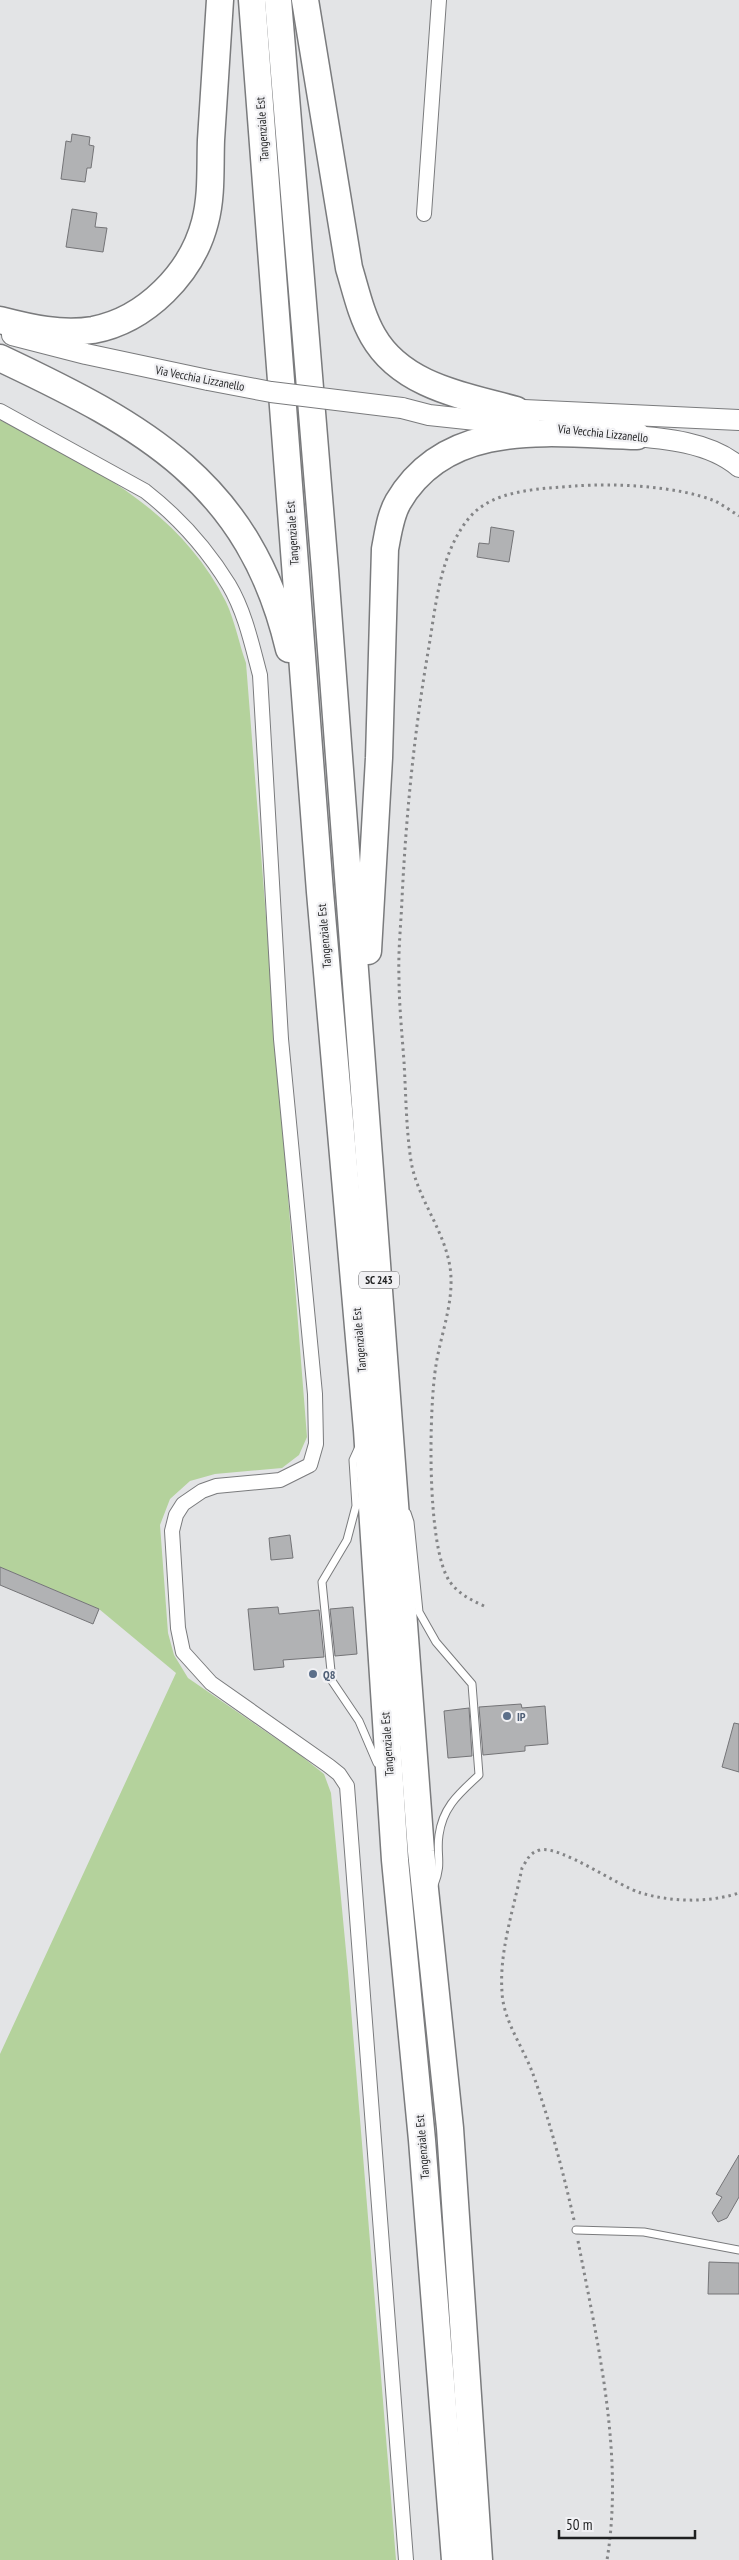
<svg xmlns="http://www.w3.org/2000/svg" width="739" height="2560" font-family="'PT Sans Narrow',sans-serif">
<rect width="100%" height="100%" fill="#e3e4e6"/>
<path fill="#b4d29c" d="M 0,420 C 89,465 179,508 226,602 C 235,621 239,644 246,663 L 307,1437 L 299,1455 L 282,1468 L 215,1474 L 190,1481 L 170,1499 L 160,1525 L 168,1633 L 174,1655 L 188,1678 L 300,1755 L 324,1774 L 331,1793 L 348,1972 L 396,2560 L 0,2560 L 0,2054 L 176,1673 L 99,1609 L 0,1567 Z"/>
<g fill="#b1b2b4" stroke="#747477">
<polygon points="72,134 90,137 89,145 94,146 91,168 87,168 85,182 61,179 66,141 71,142"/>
<polygon points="72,209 97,213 95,227 107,228 103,252 66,247"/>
<polygon points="491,527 514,531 509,562 477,557 479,543 489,544"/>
<polygon points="290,1535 293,1558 271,1560 269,1538"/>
<polygon points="0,1567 99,1609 93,1624 0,1585"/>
<polygon points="278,1607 279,1614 319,1610 324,1657 283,1660 284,1667 254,1670 248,1609"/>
<polygon points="353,1607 357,1654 335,1656 330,1609"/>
<polygon points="521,1704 522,1708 545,1706 548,1744 525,1746 525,1751 483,1755 479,1707"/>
<polygon points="469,1708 472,1756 448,1758 444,1711"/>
<polygon points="734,1723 739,1724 739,1772 722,1767"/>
<polygon points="739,2155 739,2197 727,2218 718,2222 712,2213 722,2197 716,2194"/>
<polygon points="709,2262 739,2263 739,2294 708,2294"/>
</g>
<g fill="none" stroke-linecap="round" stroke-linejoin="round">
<defs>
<g id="lane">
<polyline points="358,1449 353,1460 356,1506 347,1540 322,1582 332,1681 359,1721 377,1763"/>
<path d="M 407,1513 L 410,1522 L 419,1612 L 436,1642 L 472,1684 L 479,1775 C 460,1793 443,1806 439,1835 C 436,1855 443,1863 434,1885"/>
<polyline points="576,2230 644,2232 739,2250"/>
</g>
<g id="street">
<polyline points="424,214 439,0"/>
<path d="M 0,411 L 145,491 C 177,516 207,549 229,585 C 245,612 252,645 260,675 L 281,1039 L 315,1394 L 316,1444 L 310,1465 L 280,1480 L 216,1486 L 202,1491 L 183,1504 L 176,1515 L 172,1531 L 178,1628 L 183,1652 L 211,1683 L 329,1766 L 339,1774 L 347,1786 L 406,2560"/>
</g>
<g id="secondary">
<polyline points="12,335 86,354 208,380"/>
<polyline points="402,408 429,415 531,426"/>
<polyline points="501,409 739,420"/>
<path d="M 622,435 C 660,438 709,441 739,467"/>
</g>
<g id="highway">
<polyline points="252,0 320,892 367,1430 395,1860 422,2140 455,2560"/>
<polyline points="278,0 325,570 421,1851 450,2128 479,2560"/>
<path d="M 305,0 L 349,268 C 356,291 361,315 373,336 C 402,387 466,396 516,410"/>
<path d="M 0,320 C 31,328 61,335 93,330 C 146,320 192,273 205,222 C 212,196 210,167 211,140 C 214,93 217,47 220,0"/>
<path d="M 0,358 C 144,426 250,483 289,649"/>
<path d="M 368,951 L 379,758 L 385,549 C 388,534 390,516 398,502 C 448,416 554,434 637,436"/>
</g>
</defs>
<use href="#lane" stroke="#7a7b7d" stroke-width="9"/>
<use href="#street" stroke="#7a7b7d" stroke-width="16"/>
<use href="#secondary" stroke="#7a7b7d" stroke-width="22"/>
<use href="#highway" stroke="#7a7b7d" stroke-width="29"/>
<g stroke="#848587" stroke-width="3" stroke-dasharray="2.5 4" stroke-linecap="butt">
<path d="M 484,1606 C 471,1600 459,1594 450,1582 C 426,1548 429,1407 436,1365 C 441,1333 455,1300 450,1267 C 444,1229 417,1198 411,1161 C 406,1128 406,1095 404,1062 C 402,1033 399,1005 399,977 C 398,951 401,924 402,899 C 406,816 414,734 428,652 C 436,606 439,555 469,518 C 493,489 540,489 575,486 C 614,483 678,486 715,501 C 723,505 731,511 739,516"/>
<path d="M 574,2220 C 563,2171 550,2122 533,2074 C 523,2047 503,2020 502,1992 C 499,1951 514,1908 522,1868 C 527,1860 530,1852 540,1850 C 560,1845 618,1886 641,1893 C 672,1902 708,1903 739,1893"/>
<path d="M 578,2241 C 598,2345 624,2455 607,2560"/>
</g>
<use href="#lane" stroke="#fff" stroke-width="7"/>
<use href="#street" stroke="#fff" stroke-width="14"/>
<use href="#secondary" stroke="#fff" stroke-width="20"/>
<use href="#highway" stroke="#fff" stroke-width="26"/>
<defs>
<polyline id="secondary-bridge" points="208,380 271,392 402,408"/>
</defs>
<use href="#secondary-bridge" stroke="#7a7b7d" stroke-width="22" stroke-linecap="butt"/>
<use href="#secondary-bridge" stroke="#fff" stroke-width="20"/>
</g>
<g fill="#5c6f8a" stroke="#f1f1f4" stroke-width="2">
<circle cx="313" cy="1674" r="5"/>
<circle cx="507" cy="1716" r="5"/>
</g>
<g text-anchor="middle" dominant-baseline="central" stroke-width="4.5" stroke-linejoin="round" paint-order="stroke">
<rect fill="#f1f1f4" stroke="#5e5f60" stroke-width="1" x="359" y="1271.5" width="40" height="17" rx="4"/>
<g font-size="11" font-weight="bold" fill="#1f2021">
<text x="379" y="1280">SC 243</text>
</g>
<g font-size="12" fill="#1f2021" stroke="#f1f1f4">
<text transform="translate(262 129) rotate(-94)">Tangenziale Est</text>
<text transform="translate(200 378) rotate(11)">Via Vecchia Lizzanello</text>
<text transform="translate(603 433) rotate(6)">Via Vecchia Lizzanello</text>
<text transform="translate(292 533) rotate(-94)">Tangenziale Est</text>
<text transform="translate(324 936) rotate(-95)">Tangenziale Est</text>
<text transform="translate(359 1340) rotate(-95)">Tangenziale Est</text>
<text transform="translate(387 1744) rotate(-94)">Tangenziale Est</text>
<text transform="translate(422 2147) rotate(-95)">Tangenziale Est</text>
</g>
<g font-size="12" font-weight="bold" fill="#4e5e75" stroke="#f1f1f4" text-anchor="start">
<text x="323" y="1674">Q8</text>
<text x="517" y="1716">IP</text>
</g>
</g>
<path d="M559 2530v8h136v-8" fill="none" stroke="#1f2021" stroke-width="2.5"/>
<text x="566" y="2530" font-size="15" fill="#1f2021" stroke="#f1f1f4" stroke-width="4" paint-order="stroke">50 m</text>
</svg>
